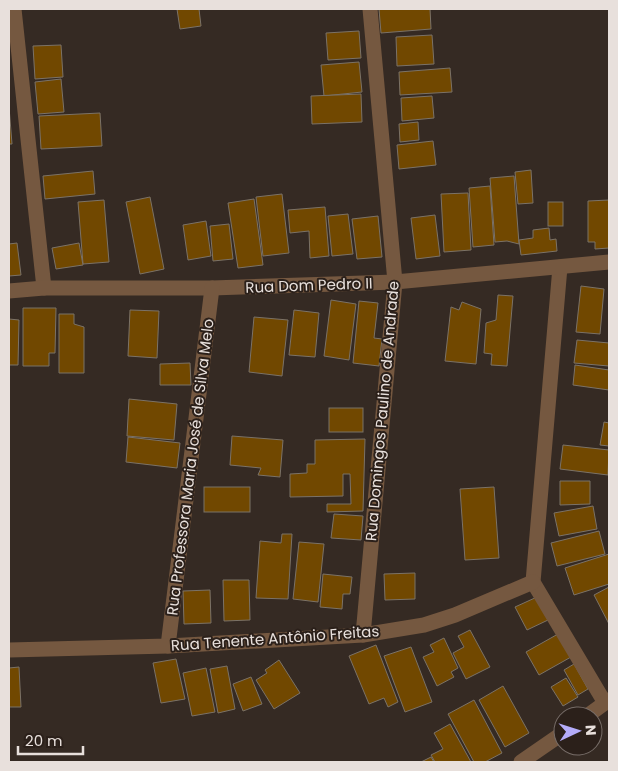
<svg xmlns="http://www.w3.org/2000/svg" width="618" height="771" font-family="Poppins,sans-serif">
<rect width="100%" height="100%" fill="#352a23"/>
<g fill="#714800" stroke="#7b7267">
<polygon points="177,9 199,9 201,26 180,29"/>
<polygon points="379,9 430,9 431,29 381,33"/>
<polygon points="359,31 361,58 328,60 326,33"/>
<polygon points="432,35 434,64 397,66 396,37"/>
<polygon points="61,45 63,77 35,79 33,46"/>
<polygon points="359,62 362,92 324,96 321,65"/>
<polygon points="450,68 452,92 400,95 399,72"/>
<polygon points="61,79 64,112 38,114 35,82"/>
<polygon points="361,94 362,122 312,124 311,96"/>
<polygon points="432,96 434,118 402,121 401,98"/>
<polygon points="9,107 12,144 9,144"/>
<polygon points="100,113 102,146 41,149 39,116"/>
<polygon points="418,122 419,140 400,142 399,124"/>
<polygon points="433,141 436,165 399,169 397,145"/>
<polygon points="531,170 533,203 518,204 515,172"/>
<polygon points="93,171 95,194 45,199 43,176"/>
<polygon points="514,176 519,244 507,241 495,242 490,178"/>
<polygon points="490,186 494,245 473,247 469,188"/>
<polygon points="468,193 471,250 444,252 441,194"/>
<polygon points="282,194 289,253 263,256 256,197"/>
<polygon points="150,197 164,269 140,274 126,202"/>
<polygon points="254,199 263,265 238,268 228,203"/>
<polygon points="104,200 109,262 83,264 78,202"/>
<polygon points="609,200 609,248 595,249 595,242 588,242 588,201"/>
<rect x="548" y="202" width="15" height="24"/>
<polygon points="325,207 329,256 310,258 309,231 290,233 288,210"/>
<polygon points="348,214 353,254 332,256 328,216"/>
<polygon points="435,215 440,256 416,259 411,218"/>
<polygon points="378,216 382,257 357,259 352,219"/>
<polygon points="206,221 211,256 188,260 183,225"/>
<polygon points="229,224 233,259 213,261 210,226"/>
<polygon points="549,228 550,240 556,239 557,251 521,255 519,240 533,238 533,230"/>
<polygon points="17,243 21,275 9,276 9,244"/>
<polygon points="79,243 83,265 56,269 52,248"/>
<polygon points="581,286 604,289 600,334 576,332"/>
<polygon points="498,295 513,296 507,366 491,365 492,354 484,353 486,323 496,320"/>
<polygon points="331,300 356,304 349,360 324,356"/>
<polygon points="359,301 378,303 374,338 382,339 379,366 353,363"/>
<polygon points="462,302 481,309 476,364 445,361 451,307 459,310"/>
<polygon points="23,308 56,308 55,353 49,353 49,366 23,366"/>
<polygon points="130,310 159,311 157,358 128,356"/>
<polygon points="294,310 319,313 315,357 289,355"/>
<polygon points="59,314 74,314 74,324 84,327 84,373 59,373"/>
<polygon points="254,317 288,320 282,376 249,372"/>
<polygon points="9,319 19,320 18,365 9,365"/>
<polygon points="577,340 609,343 609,366 574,363"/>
<polygon points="190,363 191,385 160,385 160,364"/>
<polygon points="575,365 609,370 609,390 573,385"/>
<polygon points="129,399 177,404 174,440 127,436"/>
<rect x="329" y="408" width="34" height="24"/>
<polygon points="604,422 609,423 609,446 600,445"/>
<polygon points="232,436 283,440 280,477 258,475 261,468 230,465"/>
<polygon points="128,437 180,443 177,468 126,462"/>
<polygon points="365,439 363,511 327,512 327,504 351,504 350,474 343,474 343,496 290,497 290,474 307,473 307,464 315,464 315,440"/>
<polygon points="563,445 609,450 608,475 560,469"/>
<polygon points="560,481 590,481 590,504 560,505"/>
<rect x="204" y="487" width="46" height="25"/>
<polygon points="494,487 499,558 465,560 460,489"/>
<polygon points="593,506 597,529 559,536 554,513"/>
<polygon points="334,514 363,516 361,540 331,538"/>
<polygon points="599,531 605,554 557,566 551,543"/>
<polygon points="282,534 292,534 288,599 256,598 260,541 281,543"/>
<polygon points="299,542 324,544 318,602 293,599"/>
<polygon points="609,554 609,584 574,595 565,568"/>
<polygon points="415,573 415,599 385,600 384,574"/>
<polygon points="323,574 352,577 350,594 343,594 342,609 320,607"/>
<polygon points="223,580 249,580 250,620 224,621"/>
<polygon points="609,587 609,624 594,595"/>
<polygon points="210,590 211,623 184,624 183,591"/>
<polygon points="537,597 548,620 527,630 515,607"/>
<polygon points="470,630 490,667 466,679 453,653 464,647 458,636"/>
<polygon points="558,634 571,657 539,675 526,652"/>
<polygon points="444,638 458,668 451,672 454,677 437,686 423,657 434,652 430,645"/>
<polygon points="376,645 398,702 388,707 384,698 369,704 349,656"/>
<polygon points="411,647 432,702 405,712 384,656"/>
<polygon points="176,659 185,699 161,703 153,663"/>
<polygon points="279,660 300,693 274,709 256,680 267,673 265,670"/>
<polygon points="574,664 588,689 578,695 564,670"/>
<polygon points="227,666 235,709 218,713 210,669"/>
<polygon points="19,667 21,707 9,707 9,668"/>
<polygon points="206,668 215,712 192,716 183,673"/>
<polygon points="251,677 262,704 243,711 233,684"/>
<polygon points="566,678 578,697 563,706 551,687"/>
<polygon points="503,686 529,733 505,747 479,700"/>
<polygon points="474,700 502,753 485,762 474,762 448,714"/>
<polygon points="450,724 471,762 435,762 431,755 443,749 434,733"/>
<polygon points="431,757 434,762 421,762"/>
</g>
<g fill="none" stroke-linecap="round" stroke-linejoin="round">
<g stroke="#755840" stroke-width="15">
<polyline points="14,9 44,288"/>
<polyline points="560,267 533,582 605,703"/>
<polyline points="9,291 44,288 212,288 395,282 609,262"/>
<polyline points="363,635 395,282 370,9"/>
<polyline points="168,646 212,288"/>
<polyline points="9,650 168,646 363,635 424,625 455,615 533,582"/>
<polyline points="587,716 609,700"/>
<polyline points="521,762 563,733"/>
</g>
</g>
<g text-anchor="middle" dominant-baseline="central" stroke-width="4" stroke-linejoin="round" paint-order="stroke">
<g font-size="15" fill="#e8e0dc" stroke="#2b201a">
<text transform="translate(309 285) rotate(-2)">Rua Dom Pedro II</text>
<text transform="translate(382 411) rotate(-85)">Rua Domingos Paulino de Andrade</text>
<text transform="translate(190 467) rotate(-83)">Rua Professora Maria José de Silva Melo</text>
<text transform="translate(275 638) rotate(-4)">Rua Tenente Antônio Freitas</text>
</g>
</g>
<rect width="618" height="771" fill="none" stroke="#e8e0dc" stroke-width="20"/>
<g transform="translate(578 731) rotate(86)"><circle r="24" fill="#2b201a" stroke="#776d68"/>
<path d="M0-4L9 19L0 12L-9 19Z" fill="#b4acf9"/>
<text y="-8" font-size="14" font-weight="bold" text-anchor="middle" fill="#e8e0dc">N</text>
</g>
<path d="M18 746v8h65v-8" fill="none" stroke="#e8e0dc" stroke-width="2.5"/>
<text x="25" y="746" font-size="15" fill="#e8e0dc" stroke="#2b201a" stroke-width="4" paint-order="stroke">20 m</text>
</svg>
